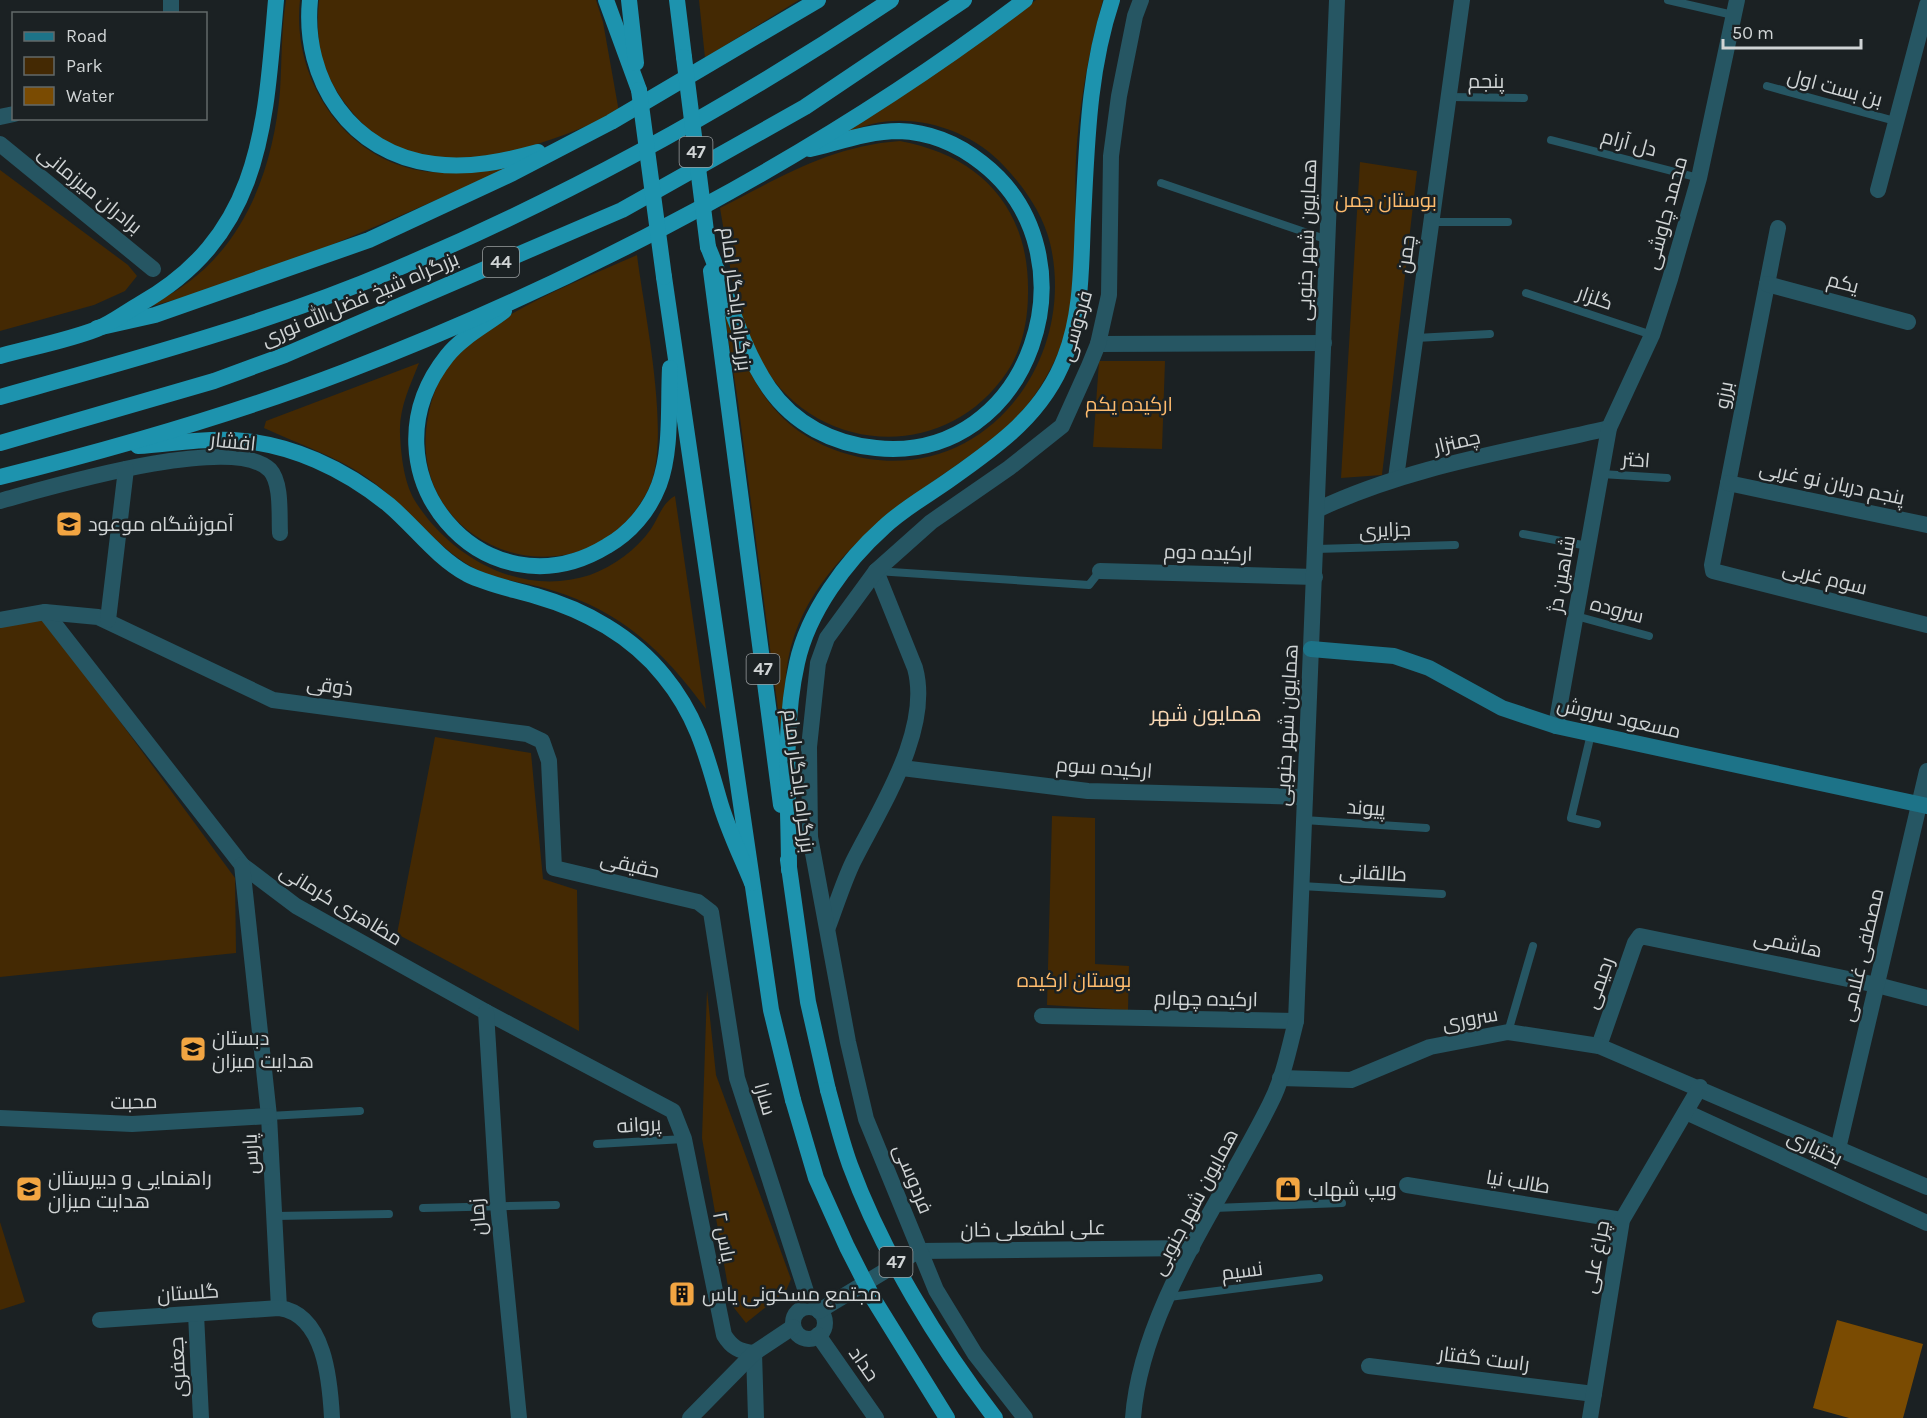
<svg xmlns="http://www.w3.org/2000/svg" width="1927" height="1418" font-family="Karla,Cairo,sans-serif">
<rect width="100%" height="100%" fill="#1b2123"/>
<g fill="#442903">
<path d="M 286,0 L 300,0 C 292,70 334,144 402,166 C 437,178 476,171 511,167 C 392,219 274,275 148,307 C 162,299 177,291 190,281 C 249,236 274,162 280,91 C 282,61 281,31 286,0 Z"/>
<path d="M 319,0 L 596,0 L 603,22 L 619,112 C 537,149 415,196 348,107 C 321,72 315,43 319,0 Z"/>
<polygon points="699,0 799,0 705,58"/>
<path d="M 1036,0 L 1103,0 C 1090,47 1081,94 1077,143 C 1071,214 1086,296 1054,362 C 1027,417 997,437 948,471 C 881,518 804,574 788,660 C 784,684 784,709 781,733 L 738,402 L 723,304 C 738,345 752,389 784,419 C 807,441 839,454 869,459 C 991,477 1077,356 1050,243 C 1043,214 1024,187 1004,166 C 972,131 918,113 872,124 C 857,128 843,134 829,140 L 951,62 Z"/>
<path d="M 900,141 C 982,156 1030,210 1028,294 C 1028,320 1022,350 1007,372 C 944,466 810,455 758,356 C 734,311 729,258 720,208 C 781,177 830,146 900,141 Z"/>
<polygon points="1360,162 1417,171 1382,475 1341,478"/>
<polygon points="0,170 128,265 137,276 125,291 94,305 0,331"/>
<path d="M 637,255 C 644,312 672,439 649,488 C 588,614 402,553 428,417 C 433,390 444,365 465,347 C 511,306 581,280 637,255 Z"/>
<polygon points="1099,361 1165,361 1162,449 1093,447"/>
<path d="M 419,363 C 410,386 399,408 400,433 C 401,456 404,485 417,504 C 454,560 523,597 590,575 C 614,566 636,550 651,529 C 659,517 662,503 675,496 L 706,709 C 662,650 623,612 551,590 C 516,579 490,582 458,558 C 425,534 400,500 366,477 C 336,456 298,444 264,428 L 266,421 Z"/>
<polygon points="44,618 235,878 236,953 0,977 0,626"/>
<polygon points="435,737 531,753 543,879 577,890 579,1031 397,934"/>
<polygon points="1052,816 1095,818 1095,964 1129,966 1128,1010 1047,1005"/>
<polygon points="707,990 716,1075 791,1279 786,1291 746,1323 731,1304 702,1138"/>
<polygon points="0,1222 25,1302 0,1310"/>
</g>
<polygon fill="#7a4b02" points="1837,1320 1923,1344 1903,1418 1849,1418 1813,1408"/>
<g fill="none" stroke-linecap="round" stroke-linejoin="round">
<g stroke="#265663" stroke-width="8">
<polyline points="1668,0 1733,15"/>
<polyline points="1767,86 1895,121"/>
<polyline points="1449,97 1524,98"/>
<polyline points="1551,140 1699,178"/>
<polyline points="1161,183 1328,240"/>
<polyline points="1431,222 1508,222"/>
<polyline points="1526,293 1652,335"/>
<polyline points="1416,338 1490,334"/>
<polyline points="1601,474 1667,478"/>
<polyline points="1523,534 1588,546"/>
<polyline points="1316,549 1455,545"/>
<polyline points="876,571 1089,585 1100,571"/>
<polyline points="1576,616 1649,636"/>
<polyline points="1591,734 1571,818 1597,824"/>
<polyline points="1304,820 1426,828"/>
<polyline points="1301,886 1442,894"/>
<polyline points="1508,1032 1533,946"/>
<polyline points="269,1116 360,1111"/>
<polyline points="597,1144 684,1139"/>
<polyline points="423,1208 556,1205"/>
<polyline points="1214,1208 1342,1203"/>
<polyline points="275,1216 389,1214"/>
<polyline points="1169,1297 1319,1278"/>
</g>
<g stroke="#265663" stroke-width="16">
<polyline points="171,14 171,0"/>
<polyline points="0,117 14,114"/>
<polyline points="0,144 153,269"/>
<polyline points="1878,190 1927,5"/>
<polyline points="1778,228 1712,565 1713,571 1927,625"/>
<polyline points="1767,284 1908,322"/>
<polyline points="1098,344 1324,343"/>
<polyline points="1396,478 1462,0"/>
<polyline points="1728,483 1927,525"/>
<path d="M 0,501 C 48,488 232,432 270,470 C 282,483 279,516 280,533"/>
<path d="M 1319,509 C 1410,466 1512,451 1609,428"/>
<polyline points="1100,571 1315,577"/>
<path d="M 45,612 L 242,865 L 296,906 L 486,1012 L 673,1111 L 684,1139 L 724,1335 C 732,1348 739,1351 754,1353"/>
<polyline points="0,620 45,612 98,617 273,700 527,734 542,741 549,761 554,868 698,902 711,912 737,1078 811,1307"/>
<polyline points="108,620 126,469"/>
<polyline points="1556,726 1609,428 1652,335 1670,279 1699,178 1737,0"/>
<polyline points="902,768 1088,791 1305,797"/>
<polyline points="242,865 269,1116 279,1308"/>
<path d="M 828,927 C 836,906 843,883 853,862 C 880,808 932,730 915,668 L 876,571"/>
<polyline points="486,1012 498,1205 519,1418"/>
<polyline points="1042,1016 1296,1021"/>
<polyline points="1599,1046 1635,943 1640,936 1877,985 1927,998"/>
<polyline points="1280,1078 1351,1080 1430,1047 1508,1032 1599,1046 1927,1187"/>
<polyline points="1686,1112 1927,1223"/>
<polyline points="0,1118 132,1124 269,1116"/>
<polyline points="1838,1149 1927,771"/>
<polyline points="1407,1185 1622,1220"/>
<circle cx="809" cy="1323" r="16"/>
<polyline points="819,1311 918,1251 1192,1248"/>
<polyline points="196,1314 201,1418"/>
<path d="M 100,1320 L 279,1308 C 325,1314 330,1381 332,1418"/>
<polyline points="754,1353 756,1418"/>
<polyline points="1369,1366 1594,1394"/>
<polyline points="690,1418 754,1353 793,1327"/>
<polyline points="1025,1418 975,1354 936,1290 866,1119 848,1042 810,837 809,747 818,663 827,638 876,571 931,522 1009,468 1062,426 1089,366 1098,344 1109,295 1111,156 1119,96 1135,16 1141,0"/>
<polyline points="1590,1418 1622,1220 1700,1087"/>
</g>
<g stroke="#265663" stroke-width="16">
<polyline points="818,1335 876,1418"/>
<path d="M 1133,1418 C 1141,1309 1222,1201 1270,1104 C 1283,1079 1289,1049 1296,1021 L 1337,0"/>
</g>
<polyline stroke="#1d7388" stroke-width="16" points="1311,649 1394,656 1429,668 1502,708 1556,726 1927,806"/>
<g stroke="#1d93ae" stroke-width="16">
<path d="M 310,0 C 302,80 351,154 434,164 C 469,169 505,161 538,152"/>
<polyline points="606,0 639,90"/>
<polyline points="629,0 636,63"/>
<polyline points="677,0 684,57"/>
<path d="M 708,247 C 727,292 741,348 769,388 C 794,424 833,444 876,448 C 1031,464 1100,255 982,163 C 958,144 930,132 899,131 C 869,131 839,142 810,149"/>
<polyline points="711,271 781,805"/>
<polyline points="664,277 771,1010 793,1100"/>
<path d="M 504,311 C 486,325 462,337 447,356 C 356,470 484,621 607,546 C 630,533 649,511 659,485 C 672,450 668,406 670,368"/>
<polyline points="97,328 155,315 369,240 513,173 611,122 818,0"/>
<path d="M 0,356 C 32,347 66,341 97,329 C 112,323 126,312 140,304 C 263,234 265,125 276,0"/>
<path d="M 0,397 C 132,360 267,324 394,270 C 567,197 735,104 891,0"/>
<polyline points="0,443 214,381 285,355 622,210 805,107 964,0"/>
<path d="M 138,446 C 169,444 201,438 233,440 C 290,443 345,469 389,505 C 415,527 436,557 467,574 C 489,585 513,589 536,596 C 585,610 632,636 664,676 C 696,715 706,753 719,799 C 727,828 741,856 752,883"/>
<path d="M 0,477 C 116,448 232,415 344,372 C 579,282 824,153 1025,0"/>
<polyline points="788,860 808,1002 828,1090"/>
<path d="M 789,870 C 789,803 782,729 797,663 C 808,612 846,561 884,527 C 904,508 930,494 952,478 C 999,445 1044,413 1065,357 C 1082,314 1081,265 1083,220 C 1087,145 1088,72 1112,0"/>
</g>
<g stroke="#1d93ae" stroke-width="16">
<polyline points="684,57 708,247"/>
<polyline points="639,90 664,277"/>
<path d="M 828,1090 C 835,1115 841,1140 850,1165 C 882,1252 938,1344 995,1418"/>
<polyline points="793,1100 816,1178 847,1247 874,1300 947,1418"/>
</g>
</g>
<defs>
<symbol id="school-square" viewBox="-11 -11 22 22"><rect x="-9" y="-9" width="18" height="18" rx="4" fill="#f2a542" stroke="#1b2123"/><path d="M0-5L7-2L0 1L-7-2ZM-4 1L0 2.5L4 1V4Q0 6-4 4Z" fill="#111"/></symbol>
<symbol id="shop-square" viewBox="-11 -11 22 22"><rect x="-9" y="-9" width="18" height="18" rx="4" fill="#f2a542" stroke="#1b2123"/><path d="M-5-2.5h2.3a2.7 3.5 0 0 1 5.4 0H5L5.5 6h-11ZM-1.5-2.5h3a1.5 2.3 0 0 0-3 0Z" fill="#111"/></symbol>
<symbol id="building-square" viewBox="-11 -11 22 22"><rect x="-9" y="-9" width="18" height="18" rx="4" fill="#f2a542" stroke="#1b2123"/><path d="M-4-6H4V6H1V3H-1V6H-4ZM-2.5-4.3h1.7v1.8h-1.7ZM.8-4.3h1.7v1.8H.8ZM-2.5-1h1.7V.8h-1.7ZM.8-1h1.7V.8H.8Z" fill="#111"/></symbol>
</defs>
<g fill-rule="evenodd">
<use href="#school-square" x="54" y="509" width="30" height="30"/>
<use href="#school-square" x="178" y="1034" width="30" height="30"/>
<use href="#school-square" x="14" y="1174" width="30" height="30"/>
<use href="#shop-square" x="1273" y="1174" width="30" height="30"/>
<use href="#building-square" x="667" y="1279" width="30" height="30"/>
</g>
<g text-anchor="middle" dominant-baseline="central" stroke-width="5" stroke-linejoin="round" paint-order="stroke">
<g fill="#1b2123" stroke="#9a9ea0" stroke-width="1.5">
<rect x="679.5" y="137" width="33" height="30" rx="4.5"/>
<rect x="483" y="247" width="36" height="30" rx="4.5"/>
<rect x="746.5" y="654" width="33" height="30" rx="4.5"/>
<rect x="879.5" y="1247" width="33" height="30" rx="4.5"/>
</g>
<g font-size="18" font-weight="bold" fill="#d0d4d5">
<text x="696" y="152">47</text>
<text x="501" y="262">44</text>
<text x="763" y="669">47</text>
<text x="896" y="1262">47</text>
</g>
<g font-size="20" fill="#d0d4d5" stroke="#1b2123">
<text x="1486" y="81">پنجم</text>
<text transform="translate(1835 88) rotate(15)">بن بست اول</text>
<text transform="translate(1629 143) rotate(15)">دل‌ آرام</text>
<text transform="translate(90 190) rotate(39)">برادران میرزمانی</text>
<text transform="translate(1666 213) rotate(-75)">محمد چاوشی</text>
<text transform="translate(1307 240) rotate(-88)">همایون‌ شهر جنوبی</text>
<text transform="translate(1406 254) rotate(-83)">چمن</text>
<text transform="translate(1843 283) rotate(15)">یکم</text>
<text transform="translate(1595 298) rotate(19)">گلزار</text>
<text transform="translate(360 299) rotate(-23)">بزرگراه شیخ فضل‌الله نوری</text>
<text transform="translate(736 299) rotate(83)">بزرگراه یادگار امام</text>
<text transform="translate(1076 326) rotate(-74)">فردوسی</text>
<text transform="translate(1724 395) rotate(-79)">برزو</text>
<text transform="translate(233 442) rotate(6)">افشار</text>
<text transform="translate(1457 442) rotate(-13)">چمنزار</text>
<text transform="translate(1636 460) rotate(4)">اختر</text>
<text transform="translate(1832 483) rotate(12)">پنجم دریان‌ نو غربی</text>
<text transform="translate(1385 530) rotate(-2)">جزایری</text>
<text transform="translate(1208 553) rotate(2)">ارکیده دوم</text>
<text transform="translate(1562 574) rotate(-80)">شاهین دژ</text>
<text transform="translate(1825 578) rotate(14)">سوم غربی</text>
<text transform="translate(1617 610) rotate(15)">سروده</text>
<text transform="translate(330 686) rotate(8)">ذوقی</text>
<text transform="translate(1619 718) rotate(13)">مسعود سروش</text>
<text transform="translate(1287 725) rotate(-87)">همایون‌ شهر جنوبی</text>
<text transform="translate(1104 768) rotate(4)">ارکیده سوم</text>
<text transform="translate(799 781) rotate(83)">بزرگراه یادگار امام</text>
<text transform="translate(1366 808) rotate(4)">پیوند</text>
<text transform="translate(630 865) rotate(13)">حقیقی</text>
<text transform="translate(1373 873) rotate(3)">طالقانی</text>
<text transform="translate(341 905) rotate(31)">مظاهری کرمانی</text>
<text transform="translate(1788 944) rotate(12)">هاشمی</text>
<text transform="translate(1862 955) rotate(-77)">مصطفی غلامی</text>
<text transform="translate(1599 983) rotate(-71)">رحیمی</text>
<text transform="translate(1206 999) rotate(1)">ارکیده چهارم</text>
<text transform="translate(1470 1019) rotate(-10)">سروری</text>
<text transform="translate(765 1099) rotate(74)">سارا</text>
<text transform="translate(134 1102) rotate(-1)">محبت</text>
<text transform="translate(639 1125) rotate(-3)">پروانه</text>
<text transform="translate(1815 1148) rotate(25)">بختیاری</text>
<text transform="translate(251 1154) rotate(-93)">پارس</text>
<text transform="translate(913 1179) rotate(68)">فردوسی</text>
<text transform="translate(1518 1182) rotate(9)">طالب‌ نیا</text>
<text transform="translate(1195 1202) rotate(-62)">همایون‌ شهر جنوبی</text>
<text transform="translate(478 1217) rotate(-95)">زمان</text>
<text transform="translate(1033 1229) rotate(-1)">علی لطفعلی خان</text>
<text transform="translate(724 1237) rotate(79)">یاس ۲</text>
<text transform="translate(1596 1257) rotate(-79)">چراغ‌ علی</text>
<text transform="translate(1242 1271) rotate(-7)">نسیم</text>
<text transform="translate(188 1293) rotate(-4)">گلستان</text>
<text transform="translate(1484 1359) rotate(7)">راست گفتار</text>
<text transform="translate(864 1364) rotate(55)">حداد</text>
<text transform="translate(178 1367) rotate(-93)">جعفری</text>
</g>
<g font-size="20" fill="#ffbc6e" stroke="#1b2123">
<text x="1386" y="200">بوستان چمن</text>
<text x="1129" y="404">ارکیده یکم</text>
<text x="1074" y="980">بوستان ارکیده</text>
</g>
<g font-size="20" fill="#d0d4d5" stroke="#1b2123" text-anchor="start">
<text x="88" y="524">آموزشگاه موعود</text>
<text x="212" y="1038">دبستان<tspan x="212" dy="23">هدایت میزان</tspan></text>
<text x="48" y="1178">راهنمایی و دبیرستان<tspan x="48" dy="23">هدایت میزان</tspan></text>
<text x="1308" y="1189">ویپ شهاب</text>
<text x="702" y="1294">مجتمع مسکونی یاس</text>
</g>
<g font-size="21" fill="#fad9b5" stroke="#1b2123">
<text x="1206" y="714">همایون شهر</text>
</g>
</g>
<rect x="12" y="12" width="195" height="108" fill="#1b2123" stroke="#63696a" stroke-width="1.5"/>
<rect x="24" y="32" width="30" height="9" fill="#1d7388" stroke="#63696a" stroke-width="1.5"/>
<text x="66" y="42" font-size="18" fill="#d0d4d5">Road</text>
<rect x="24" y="57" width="30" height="18" fill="#442903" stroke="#63696a" stroke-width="1.5"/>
<text x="66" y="72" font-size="18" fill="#d0d4d5">Park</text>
<rect x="24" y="87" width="30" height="18" fill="#7a4b02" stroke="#63696a" stroke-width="1.5"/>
<text x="66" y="102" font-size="18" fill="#d0d4d5">Water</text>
<path d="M1723 39v9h138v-9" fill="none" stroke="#d0d4d5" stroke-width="3"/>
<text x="1732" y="39" font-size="18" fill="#d0d4d5" stroke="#1b2123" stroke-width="4.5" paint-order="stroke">50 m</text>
</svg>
